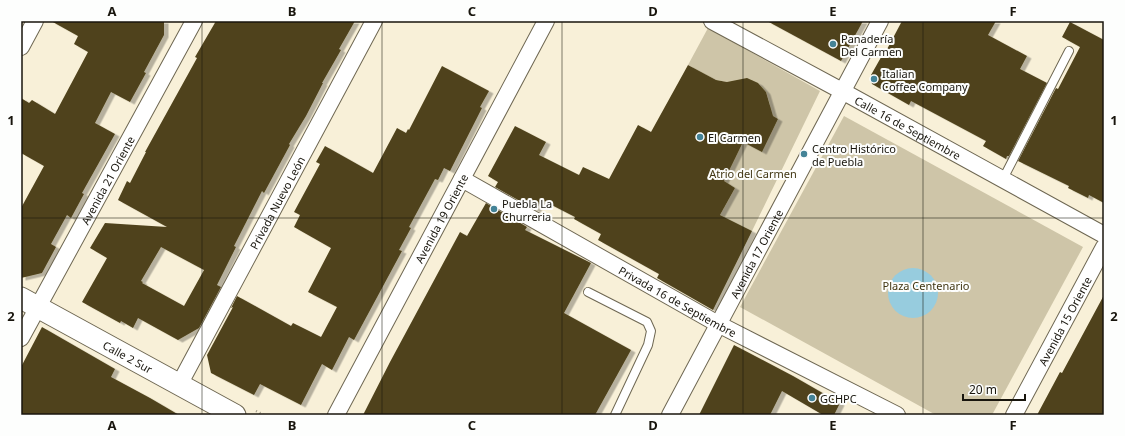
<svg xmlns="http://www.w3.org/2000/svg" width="1125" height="436" font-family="'Noto Sans',sans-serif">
<defs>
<filter id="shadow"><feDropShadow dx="4.5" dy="2.5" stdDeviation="0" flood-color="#0004"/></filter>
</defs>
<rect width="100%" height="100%" fill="#f8f0d8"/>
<g fill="#cec5a8">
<polygon points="708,28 820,91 752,231 720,215 735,188 723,181 743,142 762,151 778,119 766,113 770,105 766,92 758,83 727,82 716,80 688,65"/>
<polygon points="844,116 1083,247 992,415 936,415 740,307"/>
</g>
<circle fill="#97ccde" cx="913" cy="293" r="25"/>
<g fill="#50431b" fill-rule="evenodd" filter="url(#shadow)">
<polygon points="51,21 164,21 164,35 144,72 146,73 130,102 111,92 95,123 115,134 82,193 84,194 71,218 67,215 51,244 56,247 42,273 21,278 21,208 44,166 21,153 21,98 29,103 32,100 55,114 88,52 74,44 78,36"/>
<path d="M 216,21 L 355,21 L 339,49 L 341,50 L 322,83 L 323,83 L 306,116 L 289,144 L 290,145 L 264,193 L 262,191 L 234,246 L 236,247 L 217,285 L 221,287 L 199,328 L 178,340 L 138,318 L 133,328 L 121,321 L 120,323 L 82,302 L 107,258 L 90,248 L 105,223 L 167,227 L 118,200 L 127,181 L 130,183 L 146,152 L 145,152 L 197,58 L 195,57 ZM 161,247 L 204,270 L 184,306 L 142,283 L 143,282 L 141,281 Z"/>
<polygon points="767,21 863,21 841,61"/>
<polygon points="902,21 996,21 988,35 1027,56 1020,69 1047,83 1009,156 1007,156 1006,159 983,146 986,141 911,101 909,105 872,84 871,80 871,75 884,52 885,53"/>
<polygon points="1070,22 1104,40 1104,203 1089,195 1088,198 1068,188 1069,186 1018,161 1056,88 1058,89 1080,47 1062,37"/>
<polygon points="688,65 716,80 727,82 747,78 758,83 766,92 773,116 778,119 762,152 743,142 724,181 735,188 720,215 752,231 713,310 657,278 659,274 598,240 601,234 574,219 575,217 542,200 536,210 495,187 498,182 488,176 515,126 546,142 539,155 579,175 583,167 609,179 638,125 651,132"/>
<polygon points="442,66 489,91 480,107 482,108 450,171 444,168 438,180 435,179 409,227 411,228 399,250 402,251 354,340 349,337 332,370 322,364 301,405 260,384 254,395 211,373 207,355 233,307 231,308 237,296 291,326 293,323 321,337 337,307 308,292 331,248 294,227 300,215 294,212 320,164 316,162 325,146 373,173 397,128 406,133 408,129 409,130"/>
<polygon points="486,203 527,227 525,230 591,263 564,313 631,350 595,415 363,415 390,362 460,232 467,236"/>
<polygon points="1104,295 1104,415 1037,415 1060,372 1062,373"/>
<polygon points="42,327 115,369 111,377 150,398 179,415 21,415 21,367"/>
<polygon points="734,345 793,376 840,403 834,415 823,415 782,391 770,415 699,415"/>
</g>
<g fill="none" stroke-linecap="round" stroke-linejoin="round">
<defs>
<g id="service">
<polyline points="1003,179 1069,51"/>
<polyline points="588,292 647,322 651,331 648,345 615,415"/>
</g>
<g id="minor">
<path id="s1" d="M 712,21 L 842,91 L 1104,235"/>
<polyline points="21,47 35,21"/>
<path id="s2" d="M 462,179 L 718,324 L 897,415"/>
<path id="s3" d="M 21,338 L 194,21"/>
<path id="s4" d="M 179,385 L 374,21"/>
<path id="s5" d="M 336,415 L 546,21"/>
<path id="s6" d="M 670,415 L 880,21"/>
<path id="s7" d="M 1014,415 L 1104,247"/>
</g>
<g id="tertiary">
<path id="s8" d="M 21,298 L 235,415"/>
</g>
</defs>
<use href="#service" stroke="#6e6752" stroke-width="10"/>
<use href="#minor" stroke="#6e6752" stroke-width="18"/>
<use href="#tertiary" stroke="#6e6752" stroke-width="23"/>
<polyline stroke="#9e9887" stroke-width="2.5" stroke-dasharray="1 3" stroke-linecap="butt" points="256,411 264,415"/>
<use href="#service" stroke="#fff" stroke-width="8"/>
<use href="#minor" stroke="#fff" stroke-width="16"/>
<use href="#tertiary" stroke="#fff" stroke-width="21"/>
</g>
<path fill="none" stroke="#18150d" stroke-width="1" stroke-opacity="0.55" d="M 202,21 L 202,415M 382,21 L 382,415M 562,21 L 562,415M 743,21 L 743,415M 923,21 L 923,415M 21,218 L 1104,218"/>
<g fill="#448397" stroke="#fdfefd" stroke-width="1.5">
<circle cx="833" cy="44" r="4"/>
<circle cx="874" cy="79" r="4"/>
<circle cx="700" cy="137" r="4"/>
<circle cx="804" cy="154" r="4"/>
<circle cx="494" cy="209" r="4"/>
<circle cx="812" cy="398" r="4"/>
</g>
<g text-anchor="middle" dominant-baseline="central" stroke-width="4" stroke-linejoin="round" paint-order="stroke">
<g font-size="11" fill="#18150d" stroke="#fdfefd" text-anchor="start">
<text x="841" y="38">Panadería<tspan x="841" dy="13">Del Carmen</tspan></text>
<text x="882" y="73">Italian<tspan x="882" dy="13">Coffee Company</tspan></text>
<text x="708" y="137">El Carmen</text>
<text x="812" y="148">Centro Histórico<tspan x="812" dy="13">de Puebla</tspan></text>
<text x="502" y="203">Puebla La<tspan x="502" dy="13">Churreria</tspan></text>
<text x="820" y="398">GCHPC</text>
</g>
<g font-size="11" fill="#18150d" stroke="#fdfefd">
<text stroke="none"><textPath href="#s1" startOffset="223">Calle 16 de Septiembre</textPath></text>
<text stroke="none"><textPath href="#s3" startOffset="180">Avenida 21 Oriente</textPath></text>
<text stroke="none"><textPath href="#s4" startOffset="207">Privada Nuevo León</textPath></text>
<text stroke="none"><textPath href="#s5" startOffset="223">Avenida 19 Oriente</textPath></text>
<text stroke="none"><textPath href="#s6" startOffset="183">Avenida 17 Oriente</textPath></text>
<text stroke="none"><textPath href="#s2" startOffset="248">Privada 16 de Septiembre</textPath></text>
<text stroke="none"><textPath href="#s7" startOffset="107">Avenida 15 Oriente</textPath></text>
<text stroke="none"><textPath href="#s8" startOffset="122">Calle 2 Sur</textPath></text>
</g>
<g font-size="11" fill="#413612" stroke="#fdfefd">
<text x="753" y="173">Atrio del Carmen</text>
<text x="926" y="285">Plaza Centenario</text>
</g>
</g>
<rect width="1125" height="436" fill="none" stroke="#fdfefd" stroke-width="44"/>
<path d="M963 394v6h62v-6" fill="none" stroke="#18150d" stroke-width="2"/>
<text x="969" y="394" font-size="12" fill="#18150d" stroke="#fdfefd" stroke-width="3" paint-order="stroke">20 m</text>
<rect x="22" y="22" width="1081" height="392" fill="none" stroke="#18150d" stroke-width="1.5"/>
<g font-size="13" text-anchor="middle" font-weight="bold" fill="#18150d">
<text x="112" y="16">A</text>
<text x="292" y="16">B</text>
<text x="472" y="16">C</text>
<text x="653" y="16">D</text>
<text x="833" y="16">E</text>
<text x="1013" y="16">F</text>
<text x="11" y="125">1</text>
<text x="1114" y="125">1</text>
<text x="11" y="321">2</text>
<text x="1114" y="321">2</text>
<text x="112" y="430">A</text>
<text x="292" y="430">B</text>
<text x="472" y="430">C</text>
<text x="653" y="430">D</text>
<text x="833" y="430">E</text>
<text x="1013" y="430">F</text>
</g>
</svg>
